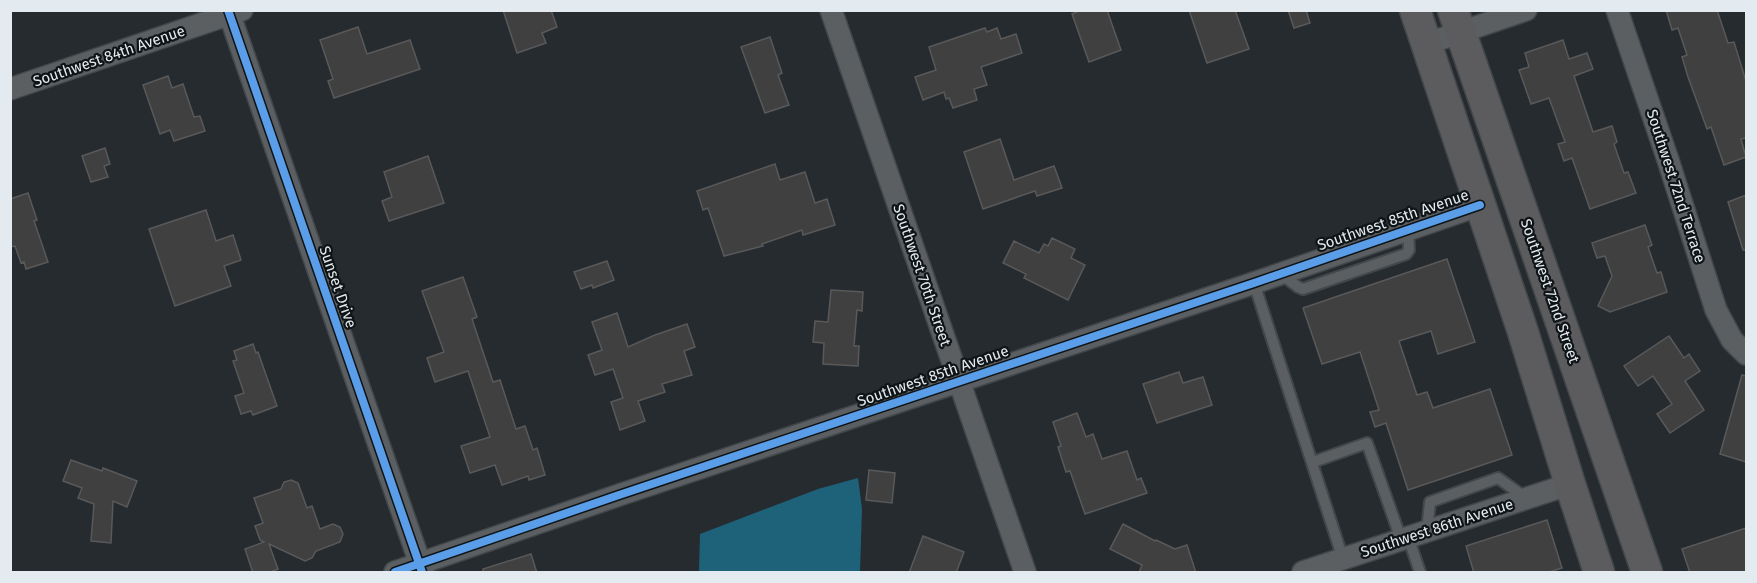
<svg xmlns="http://www.w3.org/2000/svg" width="1757" height="583" font-family="'Fira Sans',sans-serif">
<rect width="100%" height="100%" fill="#262b30"/>
<polygon fill="#1e627a" points="858,478 862,509 860,572 699,572 700,534 818,489"/>
<g fill="#404040" stroke="#595959" stroke-width="1.5">
<polygon points="503,10 551,10 557,27 542,33 546,43 517,53"/>
<polygon points="1081,10 1107,10 1121,50 1089,62 1072,14"/>
<polygon points="1189,10 1235,10 1249,49 1207,63"/>
<polygon points="1288,10 1306,10 1310,23 1294,28"/>
<polygon points="1666,10 1717,10 1728,43 1734,42 1746,81 1746,138 1741,139 1746,157 1724,165 1711,127 1707,129 1688,77 1682,57 1687,55 1678,28 1672,30"/>
<polygon points="358,27 367,54 410,40 420,69 334,98 328,81 333,79 320,40"/>
<polygon points="985,28 987,32 997,28 1001,39 1016,34 1022,53 981,67 987,85 974,89 977,100 953,108 949,98 946,99 944,92 923,100 915,77 936,70 929,47"/>
<polygon points="770,37 782,73 778,75 789,105 765,113 741,47"/>
<polygon points="1563,40 1569,59 1587,53 1593,69 1574,76 1593,132 1612,126 1617,142 1614,144 1624,173 1628,172 1636,193 1590,209 1572,158 1564,161 1558,144 1565,142 1549,98 1531,104 1519,70 1529,67 1525,53"/>
<polygon points="168,76 172,88 183,84 194,117 200,116 205,131 174,141 170,130 160,134 143,85"/>
<polygon points="1000,139 1014,180 1054,166 1062,188 1037,196 1035,191 983,209 964,152"/>
<polygon points="105,148 110,164 104,166 108,177 91,182 82,156"/>
<polygon points="428,156 444,203 389,221 382,201 392,197 384,172"/>
<polygon points="775,164 780,180 805,172 815,203 827,199 835,225 803,235 802,230 762,244 763,246 724,256 708,208 703,210 697,191"/>
<polygon points="28,193 37,220 34,221 48,262 26,269 24,262 21,263 15,246 10,247 10,199"/>
<polygon points="1746,195 1746,250 1743,250 1728,202"/>
<polygon points="206,210 216,241 233,235 241,260 224,266 231,286 175,306 149,229"/>
<polygon points="1645,225 1652,245 1648,247 1657,273 1661,272 1667,292 1610,312 1598,306 1612,276 1605,256 1597,258 1592,243"/>
<polygon points="1052,238 1075,249 1071,258 1085,265 1068,300 1024,278 1026,274 1003,263 1014,241 1039,253 1044,244 1048,246"/>
<polygon points="1447,259 1475,342 1438,354 1431,331 1399,341 1417,395 1427,392 1433,408 1490,389 1512,455 1408,490 1386,423 1375,427 1370,412 1379,410 1360,352 1322,364 1303,308"/>
<polygon points="607,261 614,280 593,288 592,285 581,289 574,272"/>
<polygon points="463,277 477,317 472,319 493,382 500,380 516,429 525,426 533,450 537,448 545,475 529,480 528,476 502,485 495,465 470,473 461,446 490,437 468,371 435,382 427,358 444,352 422,291"/>
<polygon points="831,290 863,292 862,311 857,310 854,346 859,346 858,366 823,364 824,343 813,342 815,321 828,322"/>
<polygon points="617,313 628,347 655,335 687,324 695,347 684,351 692,375 662,384 665,392 638,401 645,421 620,430 611,402 623,398 613,369 595,375 588,355 602,350 592,322"/>
<polygon points="1669,336 1684,358 1689,354 1700,371 1685,381 1704,410 1670,433 1657,414 1672,404 1653,376 1638,386 1624,366"/>
<polygon points="253,344 256,353 258,352 277,406 253,415 251,411 241,414 235,396 244,393 233,361 237,360 234,351"/>
<polygon points="1179,372 1183,383 1203,377 1212,405 1157,423 1143,384"/>
<polygon points="1742,375 1746,376 1746,462 1720,454"/>
<polygon points="1077,413 1086,437 1093,434 1102,459 1127,451 1137,480 1141,478 1147,493 1085,514 1070,471 1066,472 1058,447 1061,446 1053,422"/>
<polygon points="71,460 102,471 103,468 137,481 127,507 113,501 111,543 91,541 94,504 78,498 82,488 63,481"/>
<polygon points="869,470 895,473 892,503 866,500"/>
<polygon points="291,480 298,483 307,508 312,506 320,529 333,524 340,527 343,534 340,542 316,551 312,558 305,561 269,544 278,569 268,573 253,573 245,549 264,542 260,540 255,526 263,523 254,498 281,489 284,482"/>
<polygon points="1547,520 1562,568 1546,573 1474,573 1466,546"/>
<polygon points="1123,524 1155,541 1156,540 1175,549 1187,545 1196,573 1139,573 1142,565 1110,549"/>
<polygon points="1746,528 1746,573 1690,573 1682,549"/>
<polygon points="923,536 964,552 956,573 909,573"/>
<polygon points="531,554 537,573 483,573 483,569"/>
</g>
<g fill="none" stroke-linecap="round" stroke-linejoin="round">
<defs>
<g id="service">
<polyline points="1281,274 1298,287 1303,289 1406,254 1409,250 1408,228"/>
<polyline points="1254,283 1343,559"/>
<polyline points="1313,462 1367,443 1401,539"/>
<polyline points="1427,531 1430,502 1498,478 1526,498"/>
<polyline points="1408,537 1420,572"/>
</g>
<g id="minor">
<polyline points="228,10 423,572"/>
<polyline points="831,10 1025,572"/>
<polyline points="1617,10 1668,160 1716,310 1732,340 1746,354"/>
<polyline points="1426,44 1526,10"/>
<polyline points="10,89 242,10"/>
<polyline points="395,572 619,495 1254,283 1480,205"/>
<polyline points="1303,572 1570,484"/>
</g>
<g id="secondary">
<polyline points="1415,10 1523,332 1570,484 1599,572"/>
<polyline points="1453,10 1647,572"/>
</g>
</defs>
<use href="#service" stroke="#42474b" stroke-width="14"/>
<use href="#minor" stroke="#42474b" stroke-width="24"/>
<use href="#secondary" stroke="#42474b" stroke-width="33"/>
<use href="#service" stroke="#5c5f62" stroke-width="10"/>
<use href="#minor" stroke="#5c5f62" stroke-width="21"/>
<use href="#secondary" stroke="#5c5c5e" stroke-width="30"/>
<defs>
<g id="cycleway">
<polyline points="228,10 422,572"/>
<polyline points="395,572 619,495 1254,283 1480,205"/>
</g>
</defs>
<use href="#cycleway" stroke="#0f1417" stroke-width="11"/>
<use href="#cycleway" stroke="#5a9eea" stroke-width="8"/>
</g>
<g text-anchor="middle" dominant-baseline="central" stroke-width="4.5" stroke-linejoin="round" paint-order="stroke">
<g font-size="15" fill="#e4ebf0" stroke="#0f1417">
<text transform="translate(109 56) rotate(-19)">Southwest 84th Avenue</text>
<text transform="translate(1676 186) rotate(72)">Southwest 72nd Terrace</text>
<text transform="translate(1393 220) rotate(-19)">Southwest 85th Avenue</text>
<text transform="translate(922 275) rotate(71)">Southwest 70th Street</text>
<text transform="translate(338 287) rotate(71)">Sunset Drive</text>
<text transform="translate(1550 291) rotate(71)">Southwest 72nd Street</text>
<text transform="translate(933 376) rotate(-19)">Southwest 85th Avenue</text>
<text transform="translate(1437 528) rotate(-18)">Southwest 86th Avenue</text>
</g>
</g>
<rect width="1757" height="583" fill="none" stroke="#e4ebf0" stroke-width="24"/>
</svg>
